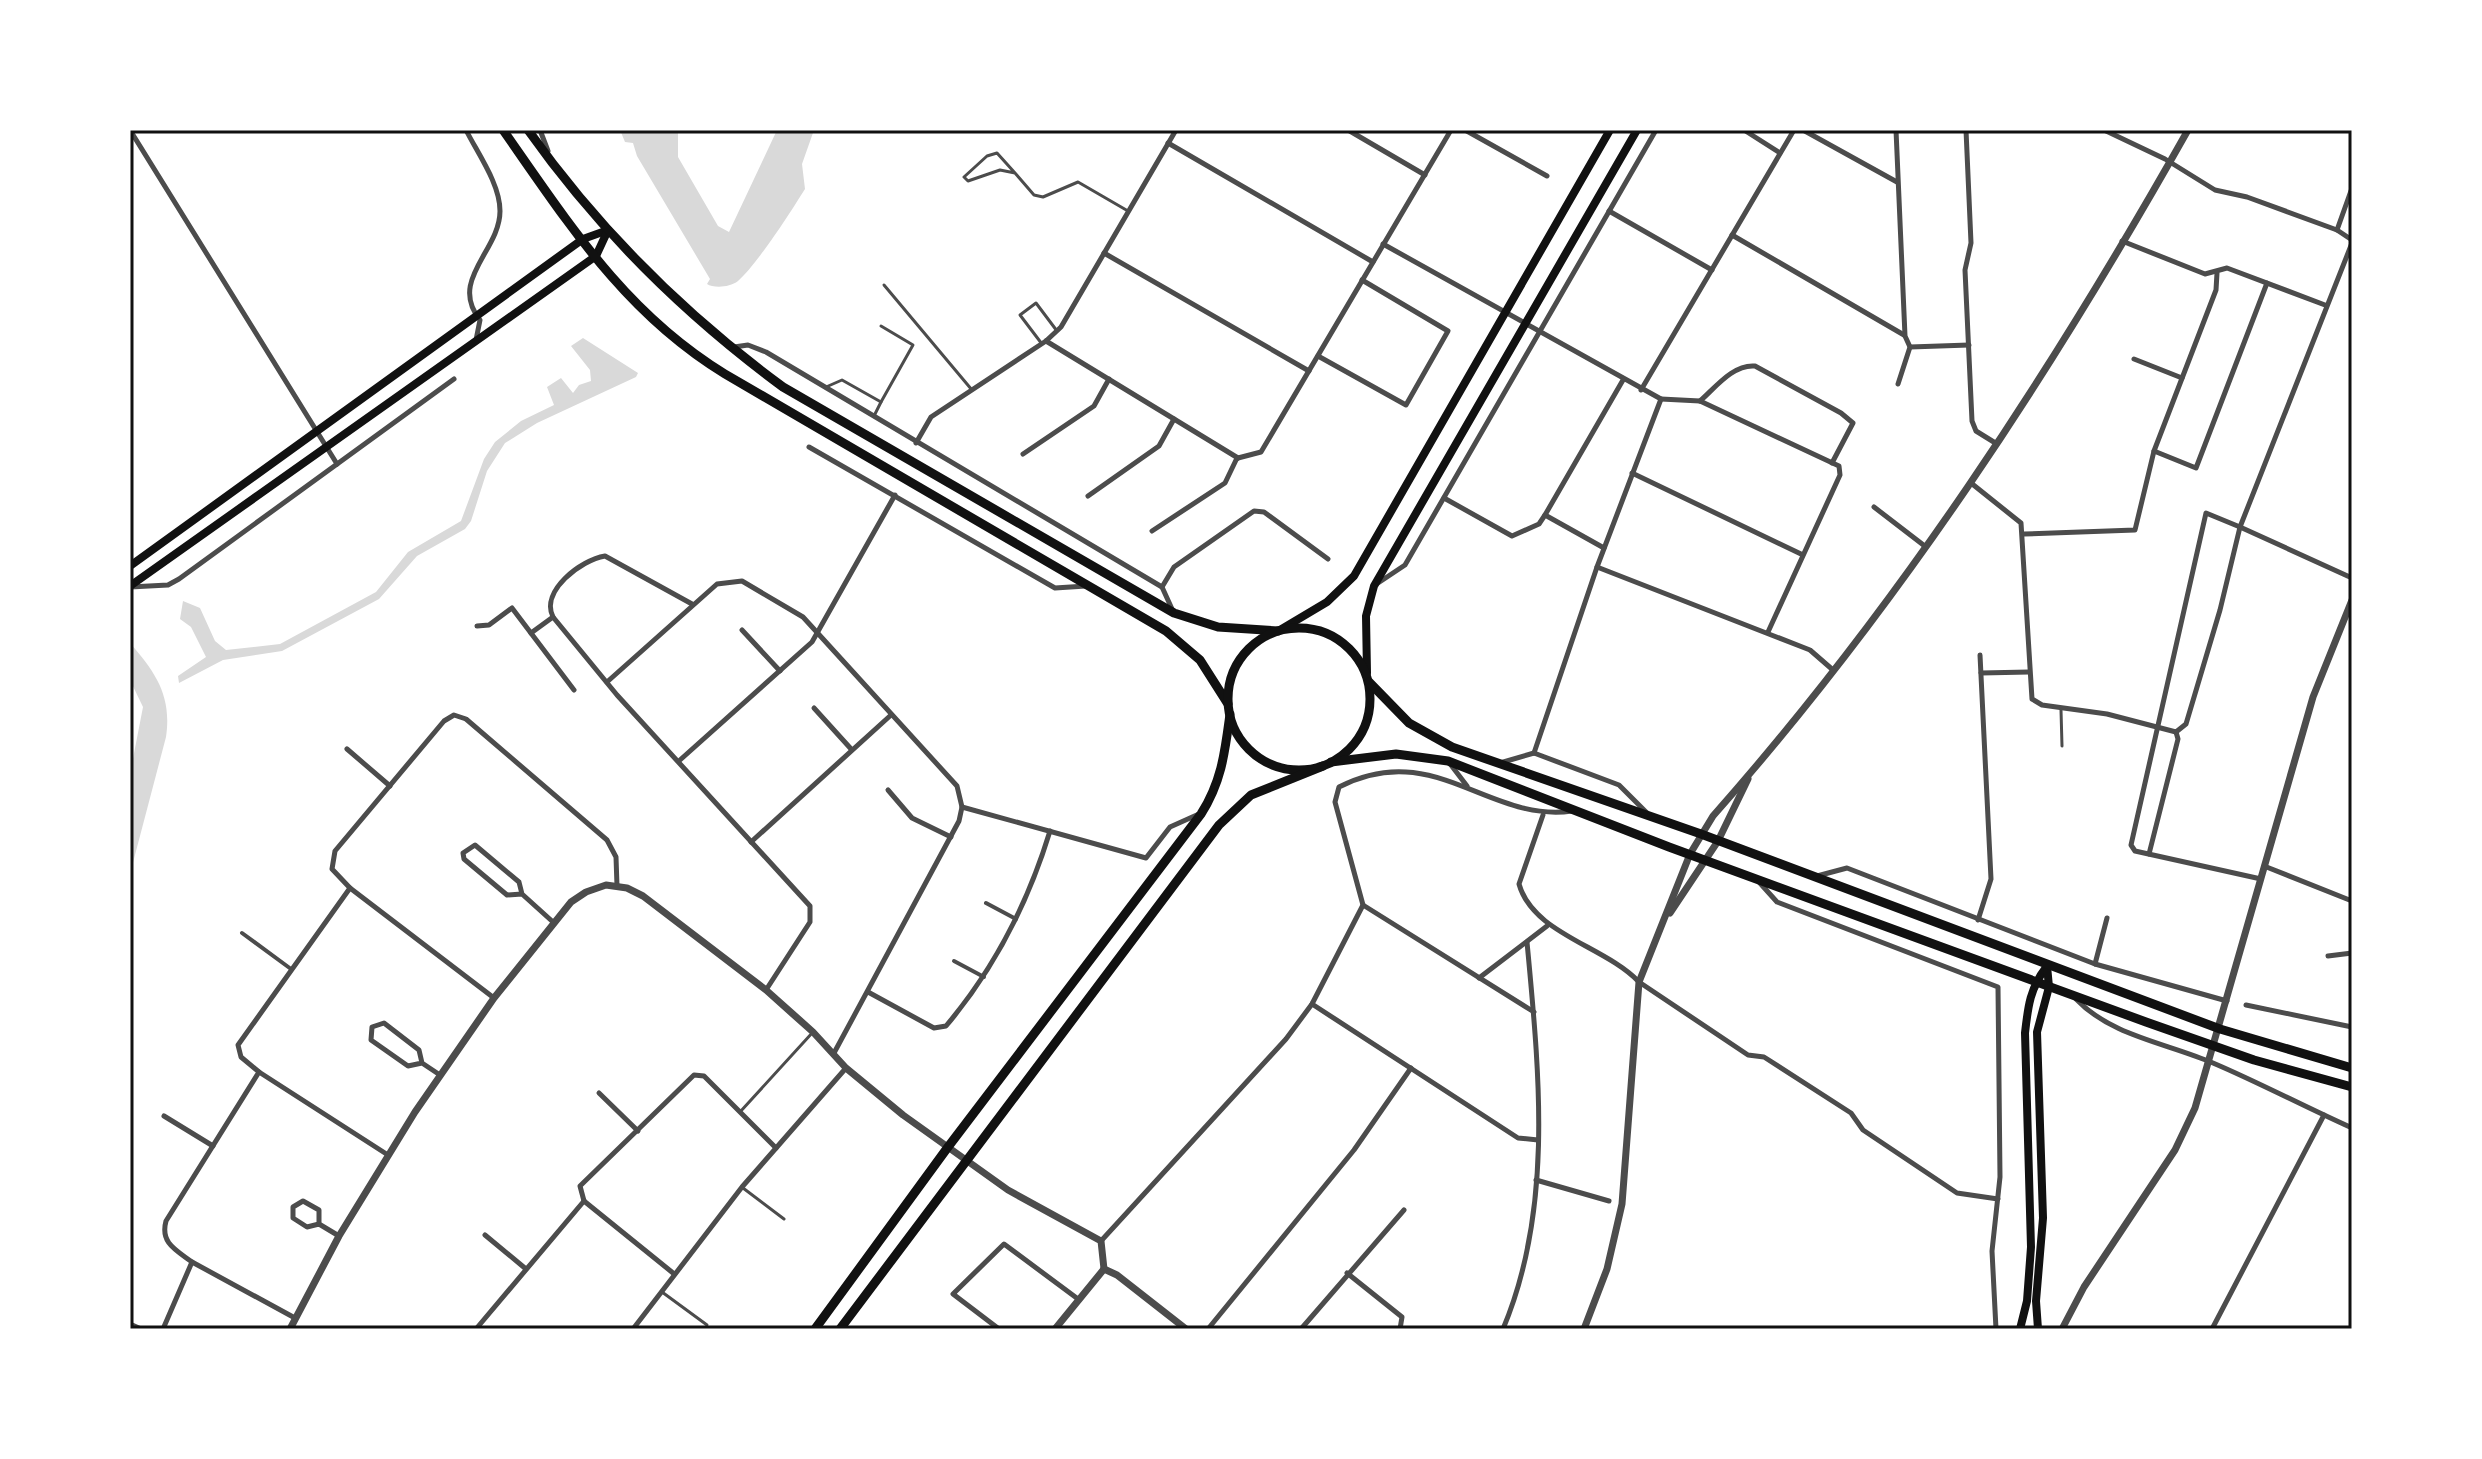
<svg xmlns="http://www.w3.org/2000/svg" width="2482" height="1459" font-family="'Roboto Condensed',sans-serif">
<rect width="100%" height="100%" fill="#fff"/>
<g fill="#d9d9d9">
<path d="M 620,130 L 678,130 L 678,157 L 718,226 L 729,232 L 777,130 L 814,130 L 802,164 L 805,189 C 790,213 758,263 738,281 C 729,288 713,288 707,284 L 710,279 L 637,156 L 633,143 L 625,142 Z"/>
<polygon points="583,338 638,373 636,377 537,423 505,443 487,471 471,521 465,529 417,556 379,599 282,651 223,660 179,683 178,676 206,657 191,627 180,619 183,601 200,608 215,641 226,650 280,644 376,592 408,552 461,521 484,459 495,442 521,421 554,405 547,387 561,378 573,393 579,385 591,381 590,370 571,346"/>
<path d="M 130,643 C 156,673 172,696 166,737 L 130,874 L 130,774 L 143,707 L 130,680 Z"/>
</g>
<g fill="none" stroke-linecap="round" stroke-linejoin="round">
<g stroke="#4c4c4c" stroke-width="3">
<polyline points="1015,173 997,153 987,156 964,177 968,181 1000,170 1015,173 1034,195 1043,197 1078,182 1128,211"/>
<polyline points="884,285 972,390"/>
<polyline points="1042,344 1020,315 1036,303 1057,331"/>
<polyline points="826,387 842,380 881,402 875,414"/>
<polyline points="881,402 913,345 881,326"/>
<polyline points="2061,710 2062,746"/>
<polyline points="740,1112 813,1032"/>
<polyline points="743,1188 784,1219"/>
<polyline points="662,1292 707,1325"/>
</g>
<g stroke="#4c4c4c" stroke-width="4">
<polyline points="986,903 1016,919"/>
<polyline points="242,933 291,969"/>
<polyline points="954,961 984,977"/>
</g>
<g stroke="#4c4c4c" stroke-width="5">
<polyline points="130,130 337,464"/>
<path d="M 466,130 C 478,154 500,184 500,211 C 500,251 448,280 480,320 L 476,340"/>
<polyline points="540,130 548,151"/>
<polyline points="1348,130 1425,175"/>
<polyline points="1465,130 1547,176"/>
<polyline points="1744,130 1780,153"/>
<polyline points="1803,130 1897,182"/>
<polyline points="1896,130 1905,336 1910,347 1898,384"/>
<polyline points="1966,130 1971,243 1965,270 1972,421 1976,431 1997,444"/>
<polyline points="2104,130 2165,159 2215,190 2247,197 2337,230 2352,240"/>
<polyline points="1168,143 1373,262"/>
<polyline points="1609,211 1712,270"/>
<polyline points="2337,230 2352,188"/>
<polyline points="1732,235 1904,335"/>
<polyline points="2122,241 2205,274 2227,268 2325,305"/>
<polyline points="2352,243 2240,527 2352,578"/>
<polyline points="1383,244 1661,399 1597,567 1534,753"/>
<polyline points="1104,253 1309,371"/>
<polyline points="1046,341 1238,458"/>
<polyline points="734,347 748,345 766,352 1162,587 1172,609"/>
<polyline points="1910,347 1969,345"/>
<polyline points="1318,356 1406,405 1448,331 1362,280"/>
<polyline points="2134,359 2182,378"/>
<polyline points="1641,390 1794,130"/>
<polyline points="1661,399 1700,401 1839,466 1840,475 1768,632"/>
<path d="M 1700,401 C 1715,388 1733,364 1755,366 L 1841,413 L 1853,423 L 1832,463"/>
<polyline points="916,443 931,417 1046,341 1061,327 1176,130"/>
<polyline points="809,447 1055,588 1086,586"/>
<polyline points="2154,451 2196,468 2267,283"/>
<polyline points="1023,454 1094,406 1109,379"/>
<polyline points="1238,458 1261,452 1451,130"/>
<polyline points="1632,473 1801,554"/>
<polyline points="1971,483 2021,523 2032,699 2042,705 2107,714 2176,732"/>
<polyline points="1088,496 1159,446 1174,419"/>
<polyline points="1444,498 1512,536 1539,524 1545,515 1604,548"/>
<polyline points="1874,507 1926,547"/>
<polyline points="1545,515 1623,380"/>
<polyline points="1152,531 1225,483 1237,458"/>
<polyline points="2024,534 2135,530 2154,451 2216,290 2217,273"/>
<polyline points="1597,567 1810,650 1833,670"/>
<polyline points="1378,583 1405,565 1656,130"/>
<polyline points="130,587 168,585 179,579 454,379"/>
<polyline points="1162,587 1174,567 1254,511 1264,512 1328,559"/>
<path d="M 692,604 L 605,556 C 581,560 540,591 553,617 L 617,695 L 810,906 L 810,922 L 766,990"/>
<polyline points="477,626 489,625 512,608 574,690"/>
<polyline points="742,630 780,671"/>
<polyline points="531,633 553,617"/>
<polyline points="1981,673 2029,672"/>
<polyline points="607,682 717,584 742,581 803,617 957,786 962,807 959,821 834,1053"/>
<polyline points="814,708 852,750"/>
<polyline points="2176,732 2186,724 2220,610 2240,527 2206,513 2131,845 2135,851 2261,879"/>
<polyline points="347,749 390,786"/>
<polyline points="1534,753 1619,785 1647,813"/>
<polyline points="680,760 812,642 895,495"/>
<polyline points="1500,763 1534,753"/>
<polyline points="1451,765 1467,786"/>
<polyline points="888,790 912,818 951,837"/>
<polyline points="962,807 1146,858 1170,827 1199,814"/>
<path d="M 1543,815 L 1519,884 C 1533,934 1605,946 1639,982 L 1748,1055 L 1764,1057 L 1851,1113 L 1863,1130 L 1957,1193 L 1998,1199"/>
<polyline points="751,842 891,715"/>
<polyline points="2149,854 2178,739 2176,732"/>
<polyline points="2264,866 2352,901"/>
<polyline points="1817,876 1847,868 2095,964 2227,1001"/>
<polyline points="1759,882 1777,902 1998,987 2000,1177 1992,1251 1996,1329"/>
<polyline points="350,888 494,998"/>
<polyline points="522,894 519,882 475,845 463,853 464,859 507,895 522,894 553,922"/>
<polyline points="1363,905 1534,1012"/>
<polyline points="1978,920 1991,879 1980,655"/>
<polyline points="2328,956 2352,953"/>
<polyline points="2095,964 2107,918"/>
<polyline points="1479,978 1547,926"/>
<path d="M 868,992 L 934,1028 L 946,1026 C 995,968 1028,903 1050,831"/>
<path d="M 2076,999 C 2111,1036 2167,1043 2213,1063 C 2260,1083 2305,1107 2352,1128"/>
<polyline points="1312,1004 1518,1138 1538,1140"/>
<polyline points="2246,1005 2352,1027"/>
<polyline points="422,1063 408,1066 371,1040 372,1027 384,1023 419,1050 422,1063 440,1075"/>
<polyline points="259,1072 388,1155"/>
<polyline points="599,1093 638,1131"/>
<polyline points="164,1116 213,1146"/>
<polyline points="1536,1180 1609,1201"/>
<polyline points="584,1201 580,1186 694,1075 704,1076 776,1148"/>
<polyline points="584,1201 673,1273"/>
<polyline points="319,1224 307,1227 293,1218 293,1207 303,1201 319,1210 319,1224 339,1236"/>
<polyline points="485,1235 526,1269"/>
<path d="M 1101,1241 L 1286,1039 L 1312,1004 L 1363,905 L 1335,802 L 1339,787 C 1434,738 1488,823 1572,811"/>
<polyline points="192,1262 295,1318"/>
<polyline points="1347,1273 1402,1317 1400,1329"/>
<polyline points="130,1324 141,1329"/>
<path d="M 163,1329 L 192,1262 C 176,1250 160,1243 166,1221 L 259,1072 L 241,1057 L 238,1045 L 350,888 L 332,869 L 335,851 L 444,721 L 454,715 L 466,719 L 607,840 L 616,857 L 617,886"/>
<polyline points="476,1329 584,1201"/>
<polyline points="633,1329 742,1187 846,1068"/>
<polyline points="999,1329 953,1294 1004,1244 1078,1299"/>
<polyline points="1208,1329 1354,1150 1411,1068"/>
<polyline points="1301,1329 1404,1210"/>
<path d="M 1503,1329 C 1554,1208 1539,1071 1527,942"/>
<polyline points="2212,1329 2324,1115"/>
</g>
<g stroke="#4c4c4c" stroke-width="7">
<polyline points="1670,913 1718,841 1748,779"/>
<polyline points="1104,1269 1117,1275 1186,1329"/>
<polyline points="290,1329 339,1236 415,1112 494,998 571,902 586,892 606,885 627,888 643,896 766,990 813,1032 846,1068 903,1115 1008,1190 1101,1241 1104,1269"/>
<polyline points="1055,1329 1104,1269"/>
<path d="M 1584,1329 L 1607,1269 L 1622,1204 L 1639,982 L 1690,854 L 1713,816 C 1898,607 2051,373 2188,130"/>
<polyline points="2062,1329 2084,1287 2175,1150 2195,1108 2313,697 2352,600"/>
</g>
<g stroke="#111" stroke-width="8">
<polyline points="130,566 583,239 608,230"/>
<polyline points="130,586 596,256 608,230"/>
<polyline points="1280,630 1327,602 1354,576 1610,130"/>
<polyline points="1367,673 1366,616 1374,586 1637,130"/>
<path d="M 2020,1329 L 2027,1301 L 2031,1247 L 2025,1033 C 2028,1006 2030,988 2047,966"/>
<polyline points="2038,1329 2036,1301 2043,1218 2037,1032 2049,987 2047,966"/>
</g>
<g stroke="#111" stroke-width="9">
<path d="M 503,130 C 569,224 625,313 725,374 L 1166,631 L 1200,660 L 1228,704"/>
<path d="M 528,130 C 599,230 685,315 783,387 L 1174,613 L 1218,627 L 1278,631"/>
<circle cx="1299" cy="699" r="71"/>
<polyline points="1369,682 1409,723 1452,747 1701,834 2220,1029 2352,1068"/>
<polyline points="1331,762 1396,754 1448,761 1669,847 2146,1022 2254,1060 2352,1087"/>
<path d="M 815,1329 L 948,1147 L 1201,814 C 1222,781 1225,751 1230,714"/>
<polyline points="840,1329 1219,825 1251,795 1323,766"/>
</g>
</g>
<rect width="2482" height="1459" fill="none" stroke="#ffffff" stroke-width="264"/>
<rect x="132" y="132" width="2218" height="1195" fill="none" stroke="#111" stroke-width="3"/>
</svg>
